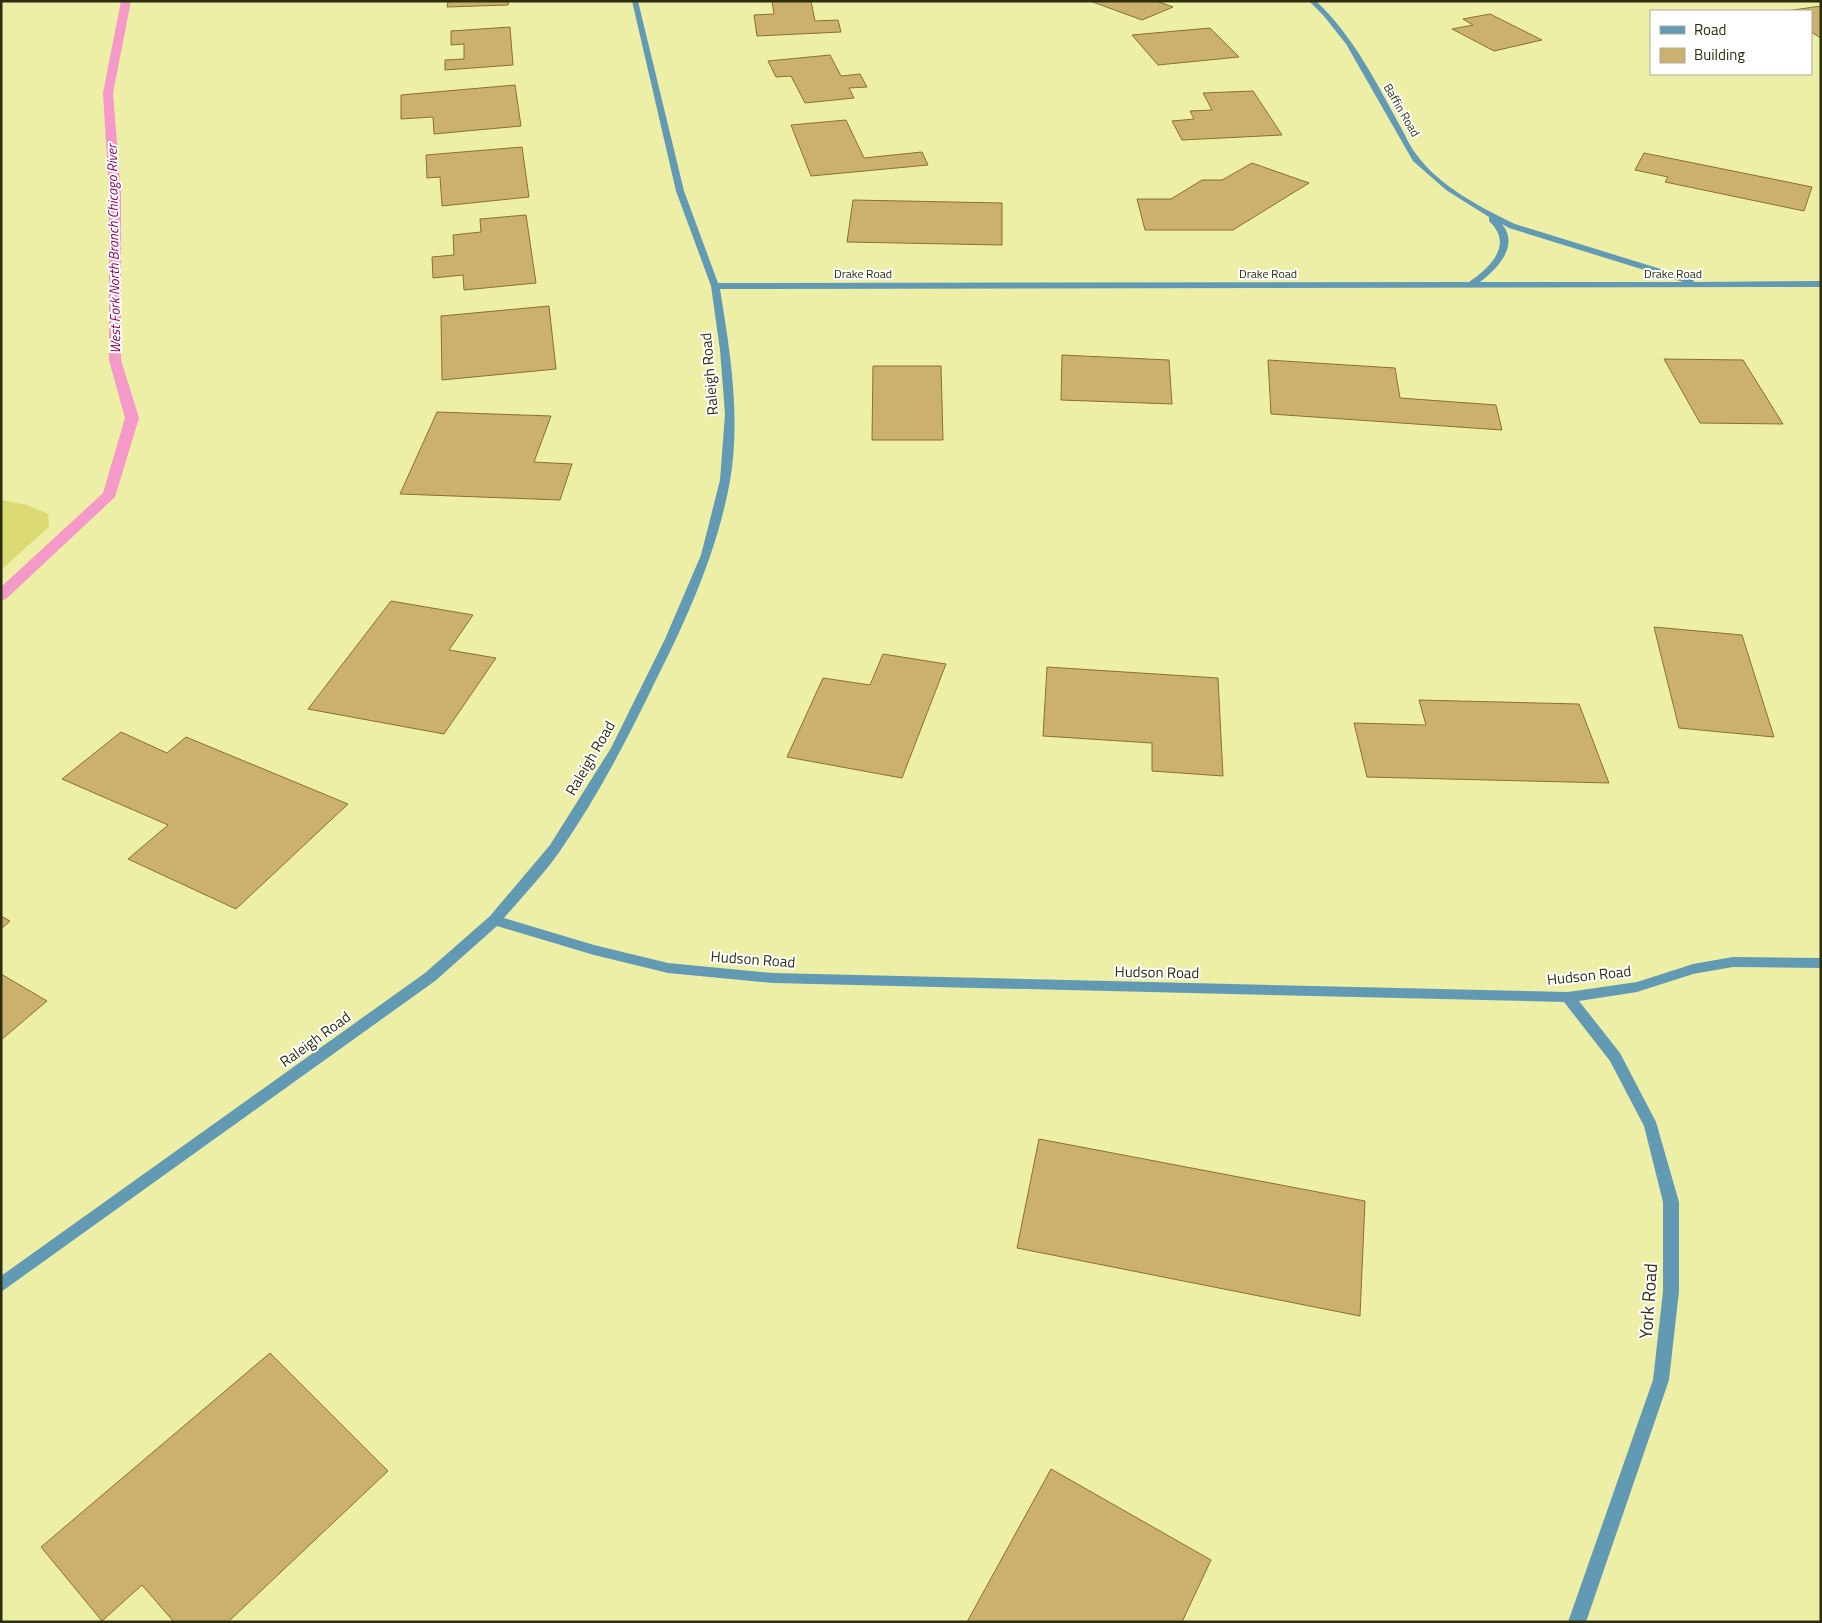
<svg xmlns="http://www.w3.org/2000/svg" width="1822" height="1623" font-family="'Titillium Web',sans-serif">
<rect width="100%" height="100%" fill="#eeefa7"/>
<polygon fill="#dcdb73" points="1,500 27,505 48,514 49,527 1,570"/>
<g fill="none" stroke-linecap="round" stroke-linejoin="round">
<polygon fill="#f499c8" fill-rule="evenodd" points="121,1 131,1 113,93 121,193 121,360 139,418 115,497 6,599 1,601 1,587 103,493 125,418 109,360 109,193 103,93"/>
</g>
<g fill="#cbb06e" stroke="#8a712d">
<polygon points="448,1 509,1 508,5 447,7"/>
<polygon points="772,1 811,1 815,21 838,20 841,32 757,36 754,15 774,14"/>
<polygon points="1090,1 1156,1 1173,7 1142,20"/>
<polygon points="1821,6 1821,38 1811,32 1811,11 1786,11"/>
<polygon points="1490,14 1542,40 1494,51 1452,29 1473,25 1463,19"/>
<polygon points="510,27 513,65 445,70 445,60 464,59 464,44 451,45 451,31"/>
<polygon points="1210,28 1239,57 1158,65 1132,35"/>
<polygon points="830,55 841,76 860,74 867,87 849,88 854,98 805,103 791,76 776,77 768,61"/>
<polygon points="515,85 521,126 434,134 433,117 401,119 401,95"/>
<polygon points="1253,91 1282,135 1182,140 1172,121 1194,119 1190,111 1212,110 1203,93"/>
<polygon points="846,120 864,158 922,152 928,165 811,176 791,125"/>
<polygon points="522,147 529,197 442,206 440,177 427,178 426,155"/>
<polygon points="1644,153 1812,187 1804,211 1665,182 1668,177 1635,170"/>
<polygon points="1252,163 1309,183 1233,230 1145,230 1137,199 1171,199 1202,180 1222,180"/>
<polygon points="853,200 1002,203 1002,245 847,242"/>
<polygon points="526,215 536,283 464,290 463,275 433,278 432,257 454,255 453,235 481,232 480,219"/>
<polygon points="549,306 556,369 442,380 441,316"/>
<polygon points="1062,355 1169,360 1172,404 1061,400"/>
<polygon points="1664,359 1743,360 1783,424 1700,423"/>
<polygon points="1268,360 1395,368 1400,398 1496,405 1502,430 1271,414"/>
<polygon points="873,366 941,366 943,440 872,440"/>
<polygon points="437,412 551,416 534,462 572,464 560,500 400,494"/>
<polygon points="391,601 473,615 449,650 496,658 444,734 308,709"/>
<polygon points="1654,627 1742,635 1774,737 1679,728"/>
<polygon points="883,654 946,664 902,778 787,757 823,678 870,685"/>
<polygon points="1047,667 1218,678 1223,776 1152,771 1152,743 1043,736"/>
<polygon points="1419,700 1579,704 1609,783 1367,777 1354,723 1426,725"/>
<polygon points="121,732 167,753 186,737 348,804 236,909 128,859 168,825 62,779"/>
<polygon points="1,916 10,921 1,929"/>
<polygon points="1,974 47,1001 1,1040"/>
<polygon points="1039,1139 1365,1201 1360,1316 1017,1248"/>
<polygon points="270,1353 388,1471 228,1622 174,1622 142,1585 102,1621 41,1547"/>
<polygon points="1051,1469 1211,1560 1182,1622 967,1622"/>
</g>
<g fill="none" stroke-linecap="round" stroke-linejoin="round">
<path fill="#639ab3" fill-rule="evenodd" d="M 632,1 L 638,1 L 684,191 L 718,283 L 1469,282 C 1491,267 1514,244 1489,221 L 1489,217 L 1446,190 L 1413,161 L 1346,44 L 1323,15 L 1309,1 L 1316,1 C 1353,36 1375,80 1399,124 C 1405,134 1409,145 1416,154 C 1439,186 1480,207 1515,224 L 1693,279 L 1694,282 L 1821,281 L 1821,287 L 720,289 C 730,351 741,417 730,481 C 717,553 686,621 653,686 C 626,742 596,799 560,851 C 544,874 523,896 504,918 L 594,945 L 668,963 L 773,973 L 1568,992 L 1637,982 L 1693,964 L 1733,957 L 1821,958 L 1821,968 L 1733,967 L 1693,974 L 1637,992 L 1579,1001 L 1620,1053 L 1656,1122 L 1679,1202 L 1679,1291 L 1669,1380 L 1586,1622 L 1568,1622 L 1653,1380 L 1663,1291 L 1663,1202 L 1644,1126 L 1610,1061 L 1564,1002 L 773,983 L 668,973 L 594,955 L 497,926 L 435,981 L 1,1292 L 1,1276 L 425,973 L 490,916 L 550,845 L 611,748 L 665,639 L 701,555 L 720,480 L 725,414 L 720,350 L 711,286 L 676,191 ZM 1502,224 L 1509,228 L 1683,282 L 1480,282 C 1497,269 1520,246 1502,224 Z"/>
</g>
<g text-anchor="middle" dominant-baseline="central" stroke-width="4" stroke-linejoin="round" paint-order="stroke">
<g font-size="12" fill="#2d2d10" stroke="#fff">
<text transform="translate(1402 110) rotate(60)">Baffin Road</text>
<text x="863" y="273">Drake Road</text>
<text x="1268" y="273">Drake Road</text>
<text x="1673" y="273">Drake Road</text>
</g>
<g font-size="14" font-style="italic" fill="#910061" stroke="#fff">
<text transform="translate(113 249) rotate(-91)">West Fork North Branch Chicago River</text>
</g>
<g font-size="15" fill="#2d2d10" stroke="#fff">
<text transform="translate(709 374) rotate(-95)">Raleigh Road</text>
<text transform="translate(590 758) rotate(-60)">Raleigh Road</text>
<text transform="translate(753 959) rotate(4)">Hudson Road</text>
<text transform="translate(1157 972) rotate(1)">Hudson Road</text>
<text transform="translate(1589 975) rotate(-6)">Hudson Road</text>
<text transform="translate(315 1039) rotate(-36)">Raleigh Road</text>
</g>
<g font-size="18" fill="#2d2d10" stroke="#fff">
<text transform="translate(1648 1301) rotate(-86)">York Road</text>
</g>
</g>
<rect width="1822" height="1623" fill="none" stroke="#2d2d10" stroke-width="5"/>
<rect x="1650" y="10" width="162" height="65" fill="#ffffff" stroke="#abab9f"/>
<rect x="1660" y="26" width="25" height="8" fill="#639ab3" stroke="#abab9f"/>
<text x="1694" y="35" font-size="15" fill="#2d2d10">Road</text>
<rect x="1660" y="48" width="25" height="15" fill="#cbb06e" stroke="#abab9f"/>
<text x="1694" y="60" font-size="15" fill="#2d2d10">Building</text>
</svg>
